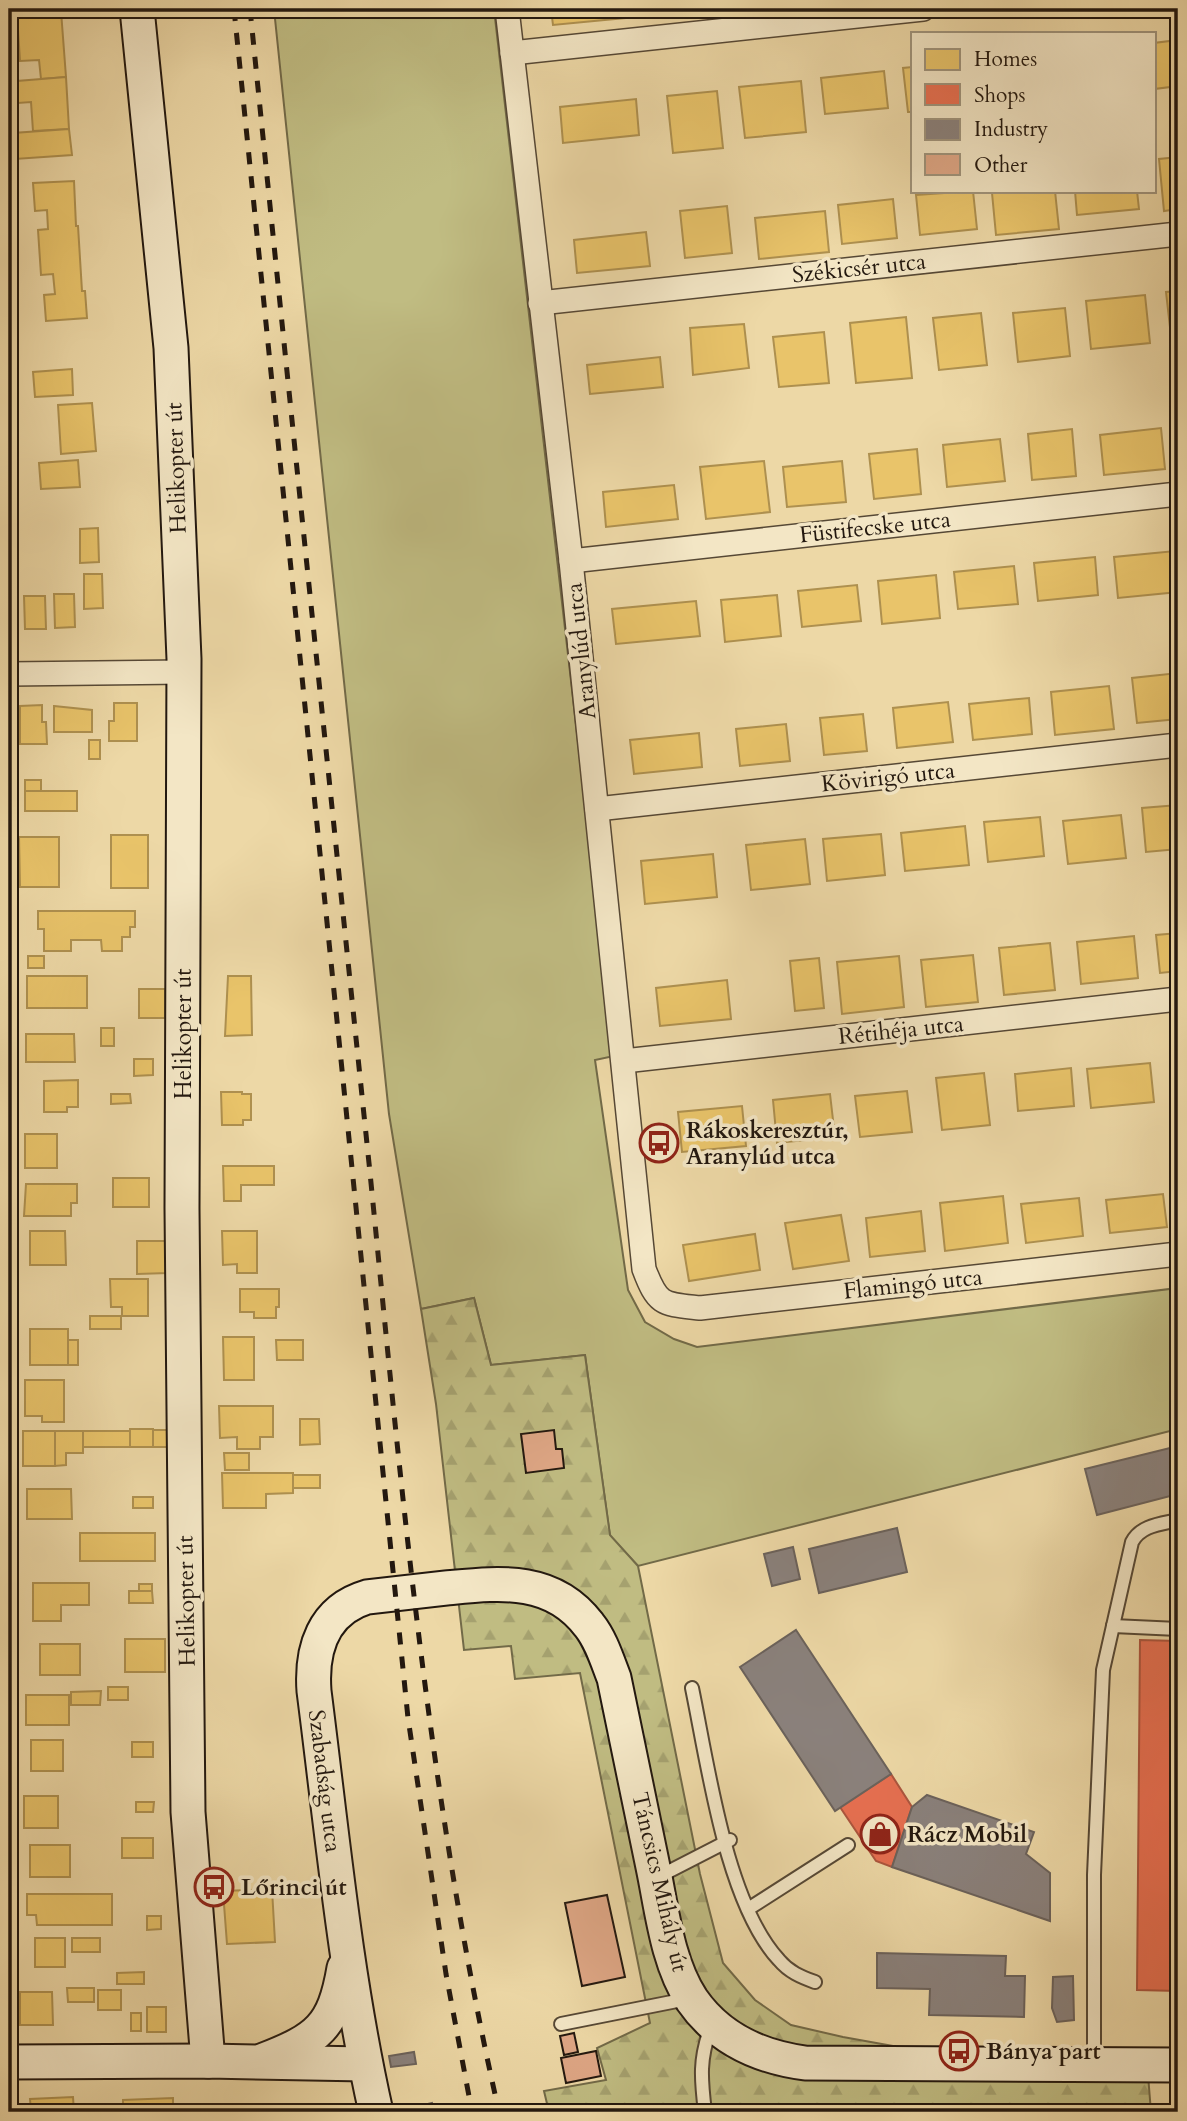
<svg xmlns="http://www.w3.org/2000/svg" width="1187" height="2121" font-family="Cardo,serif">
<defs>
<pattern id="forest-firs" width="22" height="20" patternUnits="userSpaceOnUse" patternTransform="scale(1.75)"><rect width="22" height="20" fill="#c0bc82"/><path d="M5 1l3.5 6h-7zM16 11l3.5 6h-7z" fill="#a5a16f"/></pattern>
</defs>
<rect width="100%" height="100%" fill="#edd8a6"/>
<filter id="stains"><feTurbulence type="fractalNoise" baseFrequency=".00286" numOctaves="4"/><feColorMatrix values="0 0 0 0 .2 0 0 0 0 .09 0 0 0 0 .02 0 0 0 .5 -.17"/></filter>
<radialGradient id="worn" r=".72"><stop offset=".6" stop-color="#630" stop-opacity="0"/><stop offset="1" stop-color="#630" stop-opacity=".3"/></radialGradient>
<polygon fill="#c0bc82" stroke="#726a48" stroke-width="2" points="274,9 494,9 614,1056 595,1060 628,1290 645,1322 674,1339 697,1347 1178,1288 1178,1429 638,1566 610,1536 585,1355 491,1365 474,1298 421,1309 389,1114"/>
<polygon fill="url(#forest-firs)" stroke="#726a48" stroke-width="2" points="474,1298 491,1365 585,1355 610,1535 638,1566 700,1874 723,1963 755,2000 791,2025 843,2037 943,2055 1146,2050 1151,2112 549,2112 544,2091 606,2080 597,2048 650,2023 580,1673 515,1679 511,1646 464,1650 436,1404 421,1309"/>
<g fill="#e9c46a" stroke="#ae904f" stroke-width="2">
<polygon points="551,9 625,9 625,18 553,25"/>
<polygon points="648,9 699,9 649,14"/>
<polygon points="61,11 66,77 41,79 39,60 20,61 17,14"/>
<polygon points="1178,40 1178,86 1154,89 1154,43"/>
<polygon points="912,67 912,112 908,112 903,68"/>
<polygon points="884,71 888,108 825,114 821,78"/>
<polygon points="66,77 69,129 33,131 31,102 18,103 17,81"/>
<polygon points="801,81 806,132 745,138 739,87"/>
<polygon points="717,91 723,148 673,153 667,96"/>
<polygon points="636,99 639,135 563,143 560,107"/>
<polygon points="69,129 72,155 15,159 13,133"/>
<polygon points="1178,157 1178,209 1164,211 1159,159"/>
<polygon points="74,181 76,226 78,226 82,291 85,291 87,318 46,321 44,295 55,294 53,274 41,275 38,230 48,229 47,210 35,211 33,183"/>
<polygon points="973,191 977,229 920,235 916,195"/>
<polygon points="1011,191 1055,191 1059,229 996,235 992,193"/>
<polygon points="1075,191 1137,191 1139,209 1077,215"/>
<polygon points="893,199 897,238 842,244 838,205"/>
<polygon points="727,206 732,253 685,258 680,211"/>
<polygon points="825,211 829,252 759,259 755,218"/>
<polygon points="646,232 650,266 577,273 574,240"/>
<polygon points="1178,291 1178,335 1171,336 1166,292"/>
<polygon points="1145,295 1150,343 1091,349 1086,301"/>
<polygon points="1065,308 1070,356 1018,362 1013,313"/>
<polygon points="981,313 987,365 939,370 933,318"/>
<polygon points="906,317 912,378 856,383 850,323"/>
<polygon points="744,324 749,368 693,375 690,328"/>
<polygon points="824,332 829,383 779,387 773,337"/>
<polygon points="660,357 663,387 590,394 587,365"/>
<polygon points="72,369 73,395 35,397 33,372"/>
<polygon points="92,403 96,451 61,454 58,405"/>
<polygon points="1161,428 1165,469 1104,475 1100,435"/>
<polygon points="1072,429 1076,476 1032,480 1028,434"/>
<polygon points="1000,439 1005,481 947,487 943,445"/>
<polygon points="917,449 921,494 874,499 869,454"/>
<polygon points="78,460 80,487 41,489 39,463"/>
<polygon points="764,461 770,512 706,519 700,467"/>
<polygon points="842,461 846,502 787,507 783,467"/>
<polygon points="674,485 678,519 606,527 603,492"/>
<polygon points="98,528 99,562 80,563 80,529"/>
<polygon points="1175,551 1178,592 1118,598 1114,557"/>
<polygon points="1095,557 1098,595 1038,601 1034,563"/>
<polygon points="1014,566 1018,604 958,609 954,572"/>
<polygon points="84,574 102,574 103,608 84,609"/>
<polygon points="936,575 940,618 882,624 878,581"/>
<polygon points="857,585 861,621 802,627 798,591"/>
<rect x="9" y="590" width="6" height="40"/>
<polygon points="54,594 74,594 75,627 55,628"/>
<polygon points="777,595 781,636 725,642 721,600"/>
<polygon points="24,596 45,596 46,629 25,629"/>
<polygon points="696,601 700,636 616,644 612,609"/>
<polygon points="1178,673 1178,719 1137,723 1132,678"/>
<polygon points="1109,686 1114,729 1055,735 1051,692"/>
<polygon points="1029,698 1032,734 973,740 969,704"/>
<polygon points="948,702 953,742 897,748 893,708"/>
<polygon points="114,703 137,703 137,741 109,741 109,721 114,721"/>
<polygon points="42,705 42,722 46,722 47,744 20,744 20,706"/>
<polygon points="54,706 92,710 92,732 54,732"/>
<polygon points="863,714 867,751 824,755 820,718"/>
<polygon points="786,724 790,761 740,766 736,729"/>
<polygon points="699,733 702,767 634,774 630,740"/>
<rect x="89" y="740" width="11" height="19"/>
<rect x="25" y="780" width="16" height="11"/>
<rect x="25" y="791" width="52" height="20"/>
<polygon points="1178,805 1178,849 1146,852 1142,808"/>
<polygon points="1121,815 1126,858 1068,864 1063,821"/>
<polygon points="1040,817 1044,856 988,862 984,822"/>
<polygon points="965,826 969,865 905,871 901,833"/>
<polygon points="881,834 885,875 827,881 823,839"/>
<rect x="111" y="835" width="37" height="53"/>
<polygon points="19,837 59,837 59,887 20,887"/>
<polygon points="805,839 810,884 751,890 746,845"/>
<polygon points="713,854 717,897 645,904 641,861"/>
<polygon points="38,911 135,911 135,927 130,927 130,937 122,937 122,951 102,951 101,940 71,940 71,951 44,951 44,929 38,929"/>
<polygon points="1178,933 1178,971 1160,973 1156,935"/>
<polygon points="1134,936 1138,978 1081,984 1077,942"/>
<polygon points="1050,943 1055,990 1004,995 999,948"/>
<polygon points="973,955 978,1002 926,1007 921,960"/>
<rect x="28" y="956" width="16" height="12"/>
<polygon points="899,956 904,1007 842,1014 837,962"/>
<polygon points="819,958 824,1008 795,1011 790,961"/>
<rect x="27" y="976" width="60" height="32"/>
<polygon points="228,976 251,976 252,1035 225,1036"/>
<polygon points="727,980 731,1019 660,1026 656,988"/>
<rect x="139" y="989" width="26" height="29"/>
<rect x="101" y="1028" width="13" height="18"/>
<polygon points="26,1034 74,1034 75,1062 26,1062"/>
<polygon points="1172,1055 1178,1055 1178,1101 1176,1101"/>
<polygon points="134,1059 153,1059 153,1075 134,1076"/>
<polygon points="1150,1063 1154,1102 1091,1108 1087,1069"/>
<polygon points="1071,1068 1074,1106 1018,1111 1015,1074"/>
<polygon points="984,1073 990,1125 942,1130 936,1078"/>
<polygon points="78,1080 78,1107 67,1107 67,1112 44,1112 44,1081"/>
<polygon points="907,1091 912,1132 860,1137 855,1096"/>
<polygon points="221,1092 242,1092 242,1094 251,1094 251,1120 243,1120 243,1125 222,1125"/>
<polygon points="111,1094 130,1094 131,1103 111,1104"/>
<polygon points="830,1094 835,1137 777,1143 773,1100"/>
<polygon points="742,1106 746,1146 682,1152 678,1112"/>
<rect x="25" y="1134" width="32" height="34"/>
<polygon points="223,1166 274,1166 274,1185 241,1185 241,1201 224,1201"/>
<rect x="113" y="1178" width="36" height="29"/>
<polygon points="26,1184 77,1184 77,1203 71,1203 71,1216 24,1216"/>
<polygon points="1163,1194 1167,1227 1110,1233 1106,1200"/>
<polygon points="1003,1196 1008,1243 945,1251 940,1203"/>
<polygon points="1079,1198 1083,1236 1026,1243 1021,1204"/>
<polygon points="921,1211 925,1251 870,1257 866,1218"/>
<polygon points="841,1215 849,1261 793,1269 785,1223"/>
<polygon points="30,1231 65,1231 66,1265 30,1265"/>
<polygon points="222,1231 257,1231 257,1273 237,1273 237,1264 223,1265"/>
<polygon points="755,1234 760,1270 689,1281 683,1245"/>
<polygon points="137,1241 168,1241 168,1273 137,1274"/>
<polygon points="110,1279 148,1279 148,1316 122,1316 122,1307 111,1307"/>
<polygon points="240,1289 279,1289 279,1307 276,1307 276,1318 254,1318 254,1312 240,1312"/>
<rect x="90" y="1316" width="31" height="13"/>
<rect x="30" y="1329" width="38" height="36"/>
<polygon points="223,1337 254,1337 254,1380 224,1380"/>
<rect x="68" y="1340" width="10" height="25"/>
<polygon points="276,1340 303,1340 303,1360 277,1360"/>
<polygon points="25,1380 64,1380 64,1422 42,1422 42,1416 25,1416"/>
<polygon points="219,1406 273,1406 273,1437 260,1437 260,1449 237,1449 237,1437 220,1438"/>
<polygon points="300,1419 319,1419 320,1444 300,1445"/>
<rect x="130" y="1429" width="23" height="18"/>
<rect x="153" y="1430" width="16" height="17"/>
<rect x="23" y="1431" width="32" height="35"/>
<polygon points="55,1431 83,1431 83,1453 66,1453 66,1465 55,1466"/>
<rect x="83" y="1431" width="47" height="16"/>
<polygon points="224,1453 249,1453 249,1470 225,1470"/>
<polygon points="222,1473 293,1473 293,1493 266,1494 266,1508 223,1508"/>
<rect x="293" y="1475" width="27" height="13"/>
<polygon points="27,1489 71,1489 72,1519 27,1519"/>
<rect x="133" y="1497" width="20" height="11"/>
<rect x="80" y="1533" width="75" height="28"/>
<polygon points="33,1583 89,1583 89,1605 61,1605 61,1621 33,1621"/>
<rect x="139" y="1584" width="13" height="7"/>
<polygon points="129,1591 152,1591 153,1603 129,1603"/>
<rect x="125" y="1639" width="40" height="33"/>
<rect x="40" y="1644" width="40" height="31"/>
<rect x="108" y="1687" width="20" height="13"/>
<polygon points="101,1691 100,1705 71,1705 71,1692"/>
<rect x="26" y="1695" width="43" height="30"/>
<rect x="31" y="1740" width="32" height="31"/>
<rect x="132" y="1742" width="21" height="15"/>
<rect x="24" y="1796" width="34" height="32"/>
<polygon points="136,1802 154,1802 153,1812 136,1812"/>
<rect x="122" y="1838" width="31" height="20"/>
<rect x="30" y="1845" width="40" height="32"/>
<polygon points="272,1889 275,1942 227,1944 223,1891"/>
<polygon points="27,1894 112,1894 112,1925 37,1925 36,1915 27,1915"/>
<polygon points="147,1916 161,1916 161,1929 147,1930"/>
<rect x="35" y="1938" width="30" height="29"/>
<rect x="72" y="1938" width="28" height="14"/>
<polygon points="144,1972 144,1984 117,1984 117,1973"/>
<polygon points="67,1988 94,1988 94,2002 68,2002"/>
<rect x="98" y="1990" width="23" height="20"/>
<polygon points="20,1992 52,1992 53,2025 20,2025"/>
<rect x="147" y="2007" width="19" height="25"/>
<rect x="131" y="2013" width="10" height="18"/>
<polygon points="73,2097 74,2112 31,2112 30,2099"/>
<polygon points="173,2098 173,2112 123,2112 123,2100"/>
</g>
<g fill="#e76f51" stroke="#ac553d" stroke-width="2">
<polygon points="1140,1640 1178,1641 1178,1991 1137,1990"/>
<polygon points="891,1774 912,1807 892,1867 876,1861 840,1807"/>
<polygon points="1152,2108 1152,2112 1126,2112 1126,2109"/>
</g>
<g fill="#8a817c" stroke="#6b625b" stroke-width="2">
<polygon points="1178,1446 1178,1494 1097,1515 1085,1469"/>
<polygon points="897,1528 907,1572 819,1593 809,1549"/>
<polygon points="793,1547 800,1579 772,1586 764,1554"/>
<polygon points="796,1630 891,1774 835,1811 740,1667"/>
<polygon points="927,1795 1034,1832 1026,1854 1050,1873 1050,1921 892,1867 912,1807"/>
<polygon points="877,1953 1006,1956 1005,1976 1025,1976 1024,2017 929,2015 930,1989 877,1988"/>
<polygon points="1073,1976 1074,2020 1057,2022 1052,2008 1053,1977"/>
<polygon points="414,2052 416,2064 391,2067 389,2056"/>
<polygon points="432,2103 434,2112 399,2112 398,2111"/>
</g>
<g fill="#dfa786" stroke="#23180f" stroke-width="2">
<polygon points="554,1430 556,1449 562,1449 564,1468 526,1473 521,1434"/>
<polygon points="607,1895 625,1977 582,1986 565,1903"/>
<polygon points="574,2033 578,2052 564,2055 560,2036"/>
<polygon points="596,2051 601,2076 566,2083 561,2058"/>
</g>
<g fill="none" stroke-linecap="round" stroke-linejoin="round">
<defs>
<g id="lane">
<polyline points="1113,1626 1178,1629"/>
<path d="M 692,1688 C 708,1765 726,1903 779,1960 C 789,1972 801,1977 815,1982"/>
<polyline points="656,1878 730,1840"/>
<polyline points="748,1909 848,1845"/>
<polyline points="561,2024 687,1999"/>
<path d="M 1094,2064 L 1094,1875 L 1103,1670 L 1132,1542 C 1141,1525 1161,1524 1178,1520"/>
<path d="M 705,2112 C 701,2079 699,2059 711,2027"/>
</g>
<g id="street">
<path d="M 507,9 L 571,561 L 644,1269 C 658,1306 663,1304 700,1308 L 1178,1254"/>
<polyline points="512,53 923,9"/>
<polyline points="540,303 1178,234"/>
<polyline points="571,561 1178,494"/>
<polyline points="9,674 184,672"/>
<polyline points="597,809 1178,745"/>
<polyline points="624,1061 1178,999"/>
</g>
<g id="secondary">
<polyline points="137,9 171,348 184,659 182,1208 188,1812 208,2061"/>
<path d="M 264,2060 C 318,2039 334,2027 344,1968"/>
<polyline points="9,2062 208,2061 365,2064"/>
<path d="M 376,2112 C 345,1974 332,1831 314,1691 C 311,1649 323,1610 367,1597 C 393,1594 420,1591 446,1588 C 499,1583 552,1576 589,1625 C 601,1640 607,1660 614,1678 C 627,1741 640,1804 653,1867 C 662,1910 667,1962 692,2000 C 719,2039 760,2057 805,2063 L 1178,2065"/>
</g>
</defs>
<use href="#lane" stroke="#564835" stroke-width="16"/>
<use href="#street" stroke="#564835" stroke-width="26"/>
<use href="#secondary" stroke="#23180f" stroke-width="37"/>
<use href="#lane" stroke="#f3e6c5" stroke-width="12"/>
<use href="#street" stroke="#f3e6c5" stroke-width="23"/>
<use href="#secondary" stroke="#f3e6c5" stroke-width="33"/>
<g stroke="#23180f" stroke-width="5" stroke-dasharray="12 12" stroke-linecap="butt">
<polyline points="234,9 408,1718 446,1974 472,2112"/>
<path d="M 250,9 C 289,394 329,779 369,1163 C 401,1482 428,1800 499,2112"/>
</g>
</g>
<defs>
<symbol id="bus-ring" viewBox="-11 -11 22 22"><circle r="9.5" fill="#f3e6c5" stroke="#8f2418" stroke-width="1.5"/><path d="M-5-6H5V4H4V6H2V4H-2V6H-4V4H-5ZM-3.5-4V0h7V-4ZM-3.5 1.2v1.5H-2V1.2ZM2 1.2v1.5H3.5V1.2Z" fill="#8f2418"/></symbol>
<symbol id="shop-ring" viewBox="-11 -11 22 22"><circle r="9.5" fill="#f3e6c5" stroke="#8f2418" stroke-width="1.5"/><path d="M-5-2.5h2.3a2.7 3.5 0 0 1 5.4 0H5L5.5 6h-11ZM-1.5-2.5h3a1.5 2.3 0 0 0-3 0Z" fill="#8f2418"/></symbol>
</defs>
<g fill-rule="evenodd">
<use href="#bus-ring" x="637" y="1121" width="44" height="44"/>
<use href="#shop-ring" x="858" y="1812" width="44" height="44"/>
<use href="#bus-ring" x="192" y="1865" width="44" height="44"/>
<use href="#bus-ring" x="937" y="2029" width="44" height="44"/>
</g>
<g text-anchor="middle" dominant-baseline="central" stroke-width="7" stroke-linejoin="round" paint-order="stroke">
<g font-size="23" fill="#23180f" stroke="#f3e6c5">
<text transform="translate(859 268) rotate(-6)">Székicsér utca</text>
<text transform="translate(176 468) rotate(-92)">Helikopter út</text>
<text transform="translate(875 527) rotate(-6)">Füstifecske utca</text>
<text transform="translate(581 651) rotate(-96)">Aranylúd utca</text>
<text transform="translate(888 777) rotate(-6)">Kövirigó utca</text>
<text transform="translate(901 1030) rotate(-6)">Rétihéja utca</text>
<text transform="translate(183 1034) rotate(-90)">Helikopter út</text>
<text transform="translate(913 1284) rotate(-6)">Flamingó utca</text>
<text transform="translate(186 1601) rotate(-91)">Helikopter út</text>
<text transform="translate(325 1781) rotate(83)">Szabadság utca</text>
<text transform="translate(660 1882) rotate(77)">Táncsics Mihály út</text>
</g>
<g font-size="23" font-weight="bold" fill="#23180f" stroke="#f3e6c5" text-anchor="start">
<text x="686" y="1130">Rákoskeresztúr,<tspan x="686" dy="26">Aranylúd utca</tspan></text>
<text x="907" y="1834">Rácz Mobil</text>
<text x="241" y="1887">Lőrinci út</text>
<text x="986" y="2051">Bánya part</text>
</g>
</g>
<rect width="1187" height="2121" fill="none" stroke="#edd8a6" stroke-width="35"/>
<rect x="10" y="10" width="1166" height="2100" fill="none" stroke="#23180f" stroke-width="3.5"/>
<rect x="18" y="18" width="1152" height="2086" fill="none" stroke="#23180f" stroke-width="2"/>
<rect x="911" y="32" width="245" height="161" fill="#f3e6c5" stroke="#a0947c" stroke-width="2"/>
<rect x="925" y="49" width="35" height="21" fill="#e9c46a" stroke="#a0947c" stroke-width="2"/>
<text x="974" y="66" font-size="21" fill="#23180f">Homes</text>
<rect x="925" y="84" width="35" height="21" fill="#e76f51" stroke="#a0947c" stroke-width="2"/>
<text x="974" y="102" font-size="21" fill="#23180f">Shops</text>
<rect x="925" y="119" width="35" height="21" fill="#8a817c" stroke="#a0947c" stroke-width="2"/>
<text x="974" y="136" font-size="21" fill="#23180f">Industry</text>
<rect x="925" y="154" width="35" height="21" fill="#dfa786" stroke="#a0947c" stroke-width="2"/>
<text x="974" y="172" font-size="21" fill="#23180f">Other</text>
<rect width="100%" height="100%" filter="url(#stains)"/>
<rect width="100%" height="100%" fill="url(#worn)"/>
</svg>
